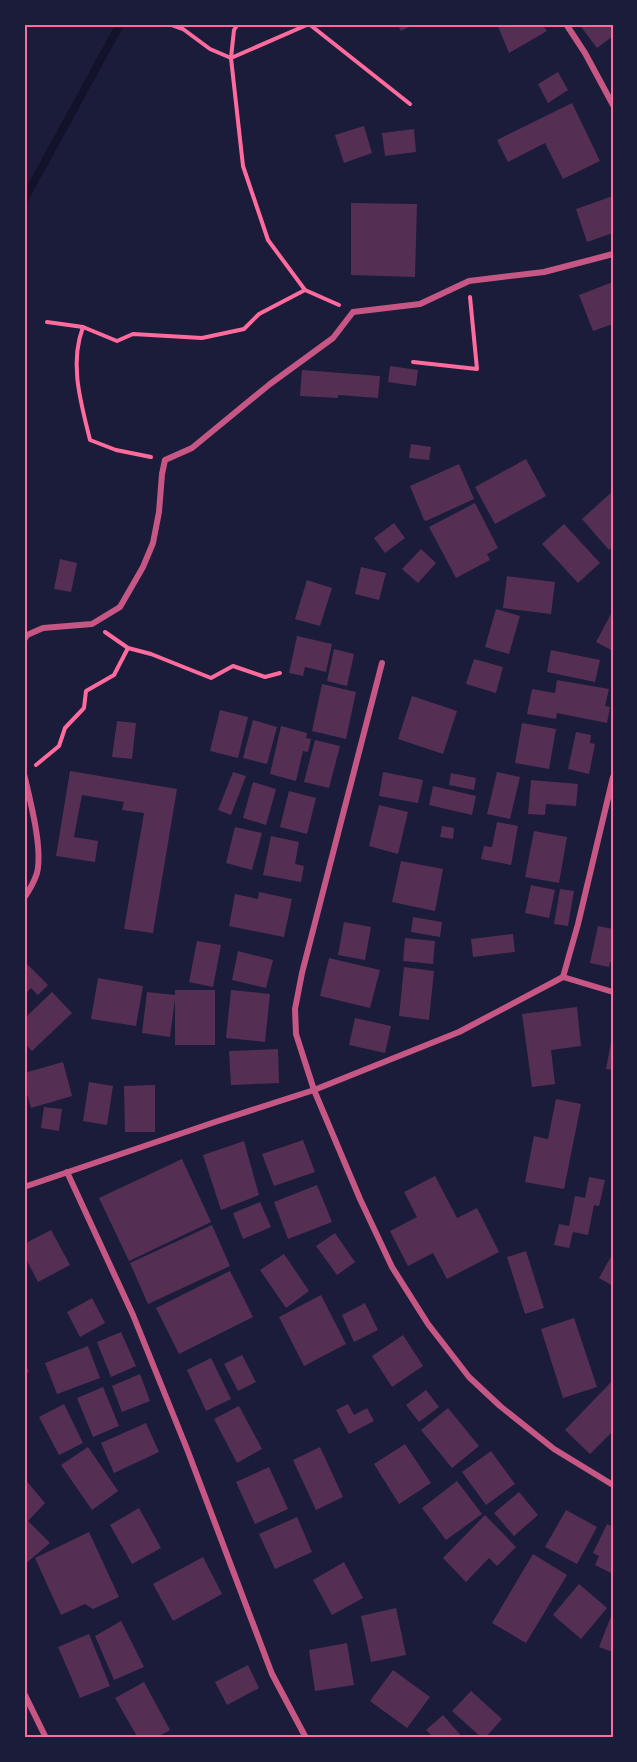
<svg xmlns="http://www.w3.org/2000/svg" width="637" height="1762" font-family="'Crimson Pro',serif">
<rect width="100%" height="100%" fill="#1b1b3a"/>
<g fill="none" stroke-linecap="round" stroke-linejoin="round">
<polyline stroke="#12122b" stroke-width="8" points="24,200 119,26"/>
</g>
<g fill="#542f53">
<polygon points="397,24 414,24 401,31"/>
<polygon points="497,24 542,24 547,31 509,53"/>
<polygon points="579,24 613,24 613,36 597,48"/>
<polygon points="558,72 568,90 548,103 538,84"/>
<polygon points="572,103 600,161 563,179 545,143 508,162 497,140"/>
<polygon points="364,126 372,153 344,163 335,135"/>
<polygon points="414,129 416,152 385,156 382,133"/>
<polygon points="613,196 613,233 587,242 576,209"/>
<polygon points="351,203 417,204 415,277 351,275"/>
<polygon points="613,282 613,324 593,331 579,295"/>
<polygon points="390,366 418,370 416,386 388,382"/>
<polygon points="302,370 380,376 378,398 338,395 338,398 300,396"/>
<polygon points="411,444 431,447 429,460 409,458"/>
<polygon points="526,459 546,496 495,524 475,487"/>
<polygon points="459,464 474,499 426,521 424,520 410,486"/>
<polygon points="613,491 613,546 609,550 582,519"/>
<polygon points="475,503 498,548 487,554 490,560 456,578 429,527"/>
<polygon points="394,523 405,538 385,553 374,538"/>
<polygon points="564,524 600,563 578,583 542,544"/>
<polygon points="421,549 436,563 418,583 402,569"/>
<polygon points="60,559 77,563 71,592 54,589"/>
<polygon points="361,567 386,573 379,600 355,594"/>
<polygon points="507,576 555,582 551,614 503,608"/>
<polygon points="307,580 332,588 320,626 295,619"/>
<polygon points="496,609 520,616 509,654 485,647"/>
<polygon points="612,612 613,613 613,651 596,642"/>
<polygon points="297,636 332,644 326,672 305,667 303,676 289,673"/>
<polygon points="334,649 354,654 347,686 327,681"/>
<polygon points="551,650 600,660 595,682 547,672"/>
<polygon points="474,659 503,667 496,693 466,684"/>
<polygon points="557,680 609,689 605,706 610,707 607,723 557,713 556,719 527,714 532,689 555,693"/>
<polygon points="322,684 356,692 346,739 312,731"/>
<polygon points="412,696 457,711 443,754 398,739"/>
<polygon points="220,710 248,717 238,758 210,751"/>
<polygon points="253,720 277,727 267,764 243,758"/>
<polygon points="117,721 136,723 132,759 112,757"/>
<polygon points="522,723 556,729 549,769 515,763"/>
<polygon points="281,726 307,733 306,738 311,739 308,752 303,751 296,781 270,774"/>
<polygon points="576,732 591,735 590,743 595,744 589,774 568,769"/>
<polygon points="315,740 340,746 329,788 304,782"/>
<polygon points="70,771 177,789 153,933 124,929 144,813 122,810 124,802 82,795 74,837 98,841 95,862 56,856"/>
<polygon points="233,772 246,776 231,815 218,810"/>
<polygon points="383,772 423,780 418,803 379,796"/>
<polygon points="497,772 520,777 510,819 487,814"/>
<polygon points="451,773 476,778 474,790 449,785"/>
<polygon points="531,780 578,784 576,806 546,804 545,815 528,814"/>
<polygon points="253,782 276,789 266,825 243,818"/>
<polygon points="433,786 476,796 472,815 429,805"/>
<polygon points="289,791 316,798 307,834 280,827"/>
<polygon points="379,805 408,812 398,854 369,846"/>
<polygon points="497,822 518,826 511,865 481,859 484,846 492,847"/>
<polygon points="442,826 454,828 453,839 440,837"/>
<polygon points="235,827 262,833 252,870 226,863"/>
<polygon points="534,831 567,837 559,883 525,877"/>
<polygon points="271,836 299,842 295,864 304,866 301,882 263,875"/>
<polygon points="401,861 443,869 435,911 392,902"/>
<polygon points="531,885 555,890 549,918 525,913"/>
<polygon points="560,889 574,891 568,926 554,924"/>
<polygon points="259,892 292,899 284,937 229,926 235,894 258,899"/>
<polygon points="413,917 442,922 440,937 411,932"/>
<polygon points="344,922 371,927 365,960 338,955"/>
<polygon points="598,926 613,929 613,962 610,962 609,967 590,963"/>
<polygon points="513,934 515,952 473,957 471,939"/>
<polygon points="405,938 435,941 433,964 403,961"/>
<polygon points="197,941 221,945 213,987 189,982"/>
<polygon points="238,951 273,960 266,988 232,980"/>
<polygon points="329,958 380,970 370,1008 320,996"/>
<polygon points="24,961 48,985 38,995 31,988 24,995"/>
<polygon points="404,967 434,971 429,1020 399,1016"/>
<polygon points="98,978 143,986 136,1026 91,1019"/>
<polygon points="175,990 215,990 215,1045 175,1045 175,999 170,1037 142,1033 147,992 175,995"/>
<polygon points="231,990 270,994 265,1042 226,1038"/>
<polygon points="52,992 72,1013 32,1051 24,1043 24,1019"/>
<polygon points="577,1007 581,1046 551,1050 555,1084 532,1087 522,1014"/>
<polygon points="355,1018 391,1026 385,1053 349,1045"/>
<polygon points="612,1037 613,1037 613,1070 606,1069"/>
<polygon points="278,1049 279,1083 231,1085 229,1051"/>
<polygon points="63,1062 72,1096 31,1108 24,1084 24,1073"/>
<polygon points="89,1082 113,1086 107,1125 83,1121"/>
<polygon points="155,1085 155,1132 125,1132 124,1086"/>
<polygon points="556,1099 581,1104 564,1189 525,1182 534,1136 548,1139"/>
<polygon points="44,1107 62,1109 59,1131 41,1128"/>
<polygon points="303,1140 315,1172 274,1186 262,1154"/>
<polygon points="244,1141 259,1195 221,1210 203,1155"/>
<polygon points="182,1159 211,1222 129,1261 99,1198"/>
<polygon points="435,1176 457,1218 477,1208 499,1252 447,1279 433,1253 408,1266 390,1231 417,1217 404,1192"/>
<polygon points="589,1177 605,1180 599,1206 594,1205 588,1235 573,1232 569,1248 554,1245 559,1224 569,1226 575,1196 585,1198"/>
<polygon points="317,1185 332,1222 288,1239 274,1202"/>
<polygon points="260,1202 271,1227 243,1239 233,1213"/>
<polygon points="212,1225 230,1266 148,1304 130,1263"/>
<polygon points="51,1230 70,1265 38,1282 24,1255 24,1244"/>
<polygon points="335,1233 355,1262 337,1275 316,1246"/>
<polygon points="526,1251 544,1308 525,1314 507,1257"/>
<polygon points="613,1253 613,1286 599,1278"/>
<polygon points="284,1254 309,1291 286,1308 260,1270"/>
<polygon points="230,1271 253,1317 179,1354 156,1308"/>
<polygon points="321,1295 346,1344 304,1366 279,1317"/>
<polygon points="92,1298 105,1323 80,1337 67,1312"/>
<polygon points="365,1303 378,1330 354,1342 342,1315"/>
<polygon points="574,1318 597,1387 563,1398 541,1329"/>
<polygon points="121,1332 136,1366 111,1377 97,1342"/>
<polygon points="403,1335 423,1366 392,1387 372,1356"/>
<polygon points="88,1346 100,1378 57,1394 45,1363"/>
<polygon points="242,1355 256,1382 238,1391 224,1364"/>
<polygon points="211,1358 231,1399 206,1411 187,1370"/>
<polygon points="24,1360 29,1372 24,1374"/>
<polygon points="140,1374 150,1401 122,1412 112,1386"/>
<polygon points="613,1380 613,1431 590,1454 565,1430"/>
<polygon points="103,1387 119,1426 93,1437 77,1398"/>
<polygon points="426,1390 439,1407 419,1422 406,1405"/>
<polygon points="64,1404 83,1443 59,1455 39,1417"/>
<polygon points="348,1404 354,1415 367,1408 374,1421 349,1434 336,1410"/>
<polygon points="239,1406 262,1449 237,1463 214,1419"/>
<polygon points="448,1408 479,1446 452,1468 421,1430"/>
<polygon points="146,1423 159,1452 114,1473 101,1443"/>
<polygon points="405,1444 431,1483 399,1504 374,1464"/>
<polygon points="88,1447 118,1491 92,1510 61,1465"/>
<polygon points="320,1447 343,1497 316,1510 293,1460"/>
<polygon points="491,1451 515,1484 486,1505 462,1472"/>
<polygon points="269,1467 288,1509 255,1524 236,1482"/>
<polygon points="24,1478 45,1503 28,1521 50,1543 24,1565"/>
<polygon points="457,1481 482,1514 446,1540 422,1508"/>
<polygon points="519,1492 538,1515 514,1536 494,1513"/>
<polygon points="139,1508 161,1548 132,1564 110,1525"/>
<polygon points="566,1510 597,1527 577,1564 545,1547"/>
<polygon points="485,1515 516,1547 497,1566 489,1558 466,1582 443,1558"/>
<polygon points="297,1517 312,1552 275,1569 259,1534"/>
<polygon points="607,1524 613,1527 613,1574 595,1565 599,1556 593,1553"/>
<polygon points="89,1532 119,1597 93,1609 85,1604 61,1615 35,1558"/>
<polygon points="533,1554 567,1575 526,1643 492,1623"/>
<polygon points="203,1557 222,1594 173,1621 153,1584"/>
<polygon points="344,1562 363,1598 332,1615 313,1580"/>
<polygon points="579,1584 607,1608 581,1639 553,1615"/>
<polygon points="396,1608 406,1655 371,1662 361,1616"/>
<polygon points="613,1611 613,1652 599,1647"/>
<polygon points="121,1621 144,1667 114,1680 95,1636"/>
<polygon points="89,1634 110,1686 80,1698 58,1647"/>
<polygon points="347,1643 354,1685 315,1691 309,1650"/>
<polygon points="248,1665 259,1688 227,1705 215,1682"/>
<polygon points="393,1670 430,1697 407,1728 370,1701"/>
<polygon points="144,1682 170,1730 156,1738 138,1738 115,1698"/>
<polygon points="471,1691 502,1719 485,1738 482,1738 452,1711"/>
<polygon points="443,1715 463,1738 434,1738 426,1730"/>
</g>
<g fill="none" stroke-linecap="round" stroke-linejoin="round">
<g stroke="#ff6b9d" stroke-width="4">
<polyline points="169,24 183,29 210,49 231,58 234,30 238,24"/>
<polyline points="305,290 268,240 243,166 231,58 309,24 410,104"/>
<polyline points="47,322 83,327 117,341 133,334 202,338 244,329 259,314 305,290 339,305"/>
<path d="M 83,327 C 69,364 81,403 90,440 L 116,450 L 151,457"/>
<polyline points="413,362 477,369 470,297"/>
<polyline points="105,632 128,648 151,654 211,678 233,666 265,677 280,673"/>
<polyline points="36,765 59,746 65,728 84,708 86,691 114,675 128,648"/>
</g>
<g stroke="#c65784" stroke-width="6">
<polyline points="566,24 585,53 613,105"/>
<polyline points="24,640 27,635 43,628 92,624 120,607 143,567 153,543 159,512 162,474 165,460 192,448 270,384 333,338 353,312 420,304 469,281 544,272 613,254"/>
<polyline points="382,663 302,973 295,1009 296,1034 314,1090 360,1199 392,1267 428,1324 469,1377 500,1406 554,1449 613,1485"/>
<path d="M 24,774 C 30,800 43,848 37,873 C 34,882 29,891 24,898"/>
<polyline points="563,977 578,924 613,777"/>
<polyline points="67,1172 133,1315 187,1449 272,1674 306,1738"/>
<polyline points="24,1187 215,1122 314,1090 459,1032 563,977 613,992"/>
<polyline points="24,1693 46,1738"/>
</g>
</g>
<rect width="637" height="1762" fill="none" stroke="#1b1b3a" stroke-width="51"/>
<rect x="26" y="26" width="586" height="1710" fill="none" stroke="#ff6b9d" stroke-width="2"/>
</svg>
